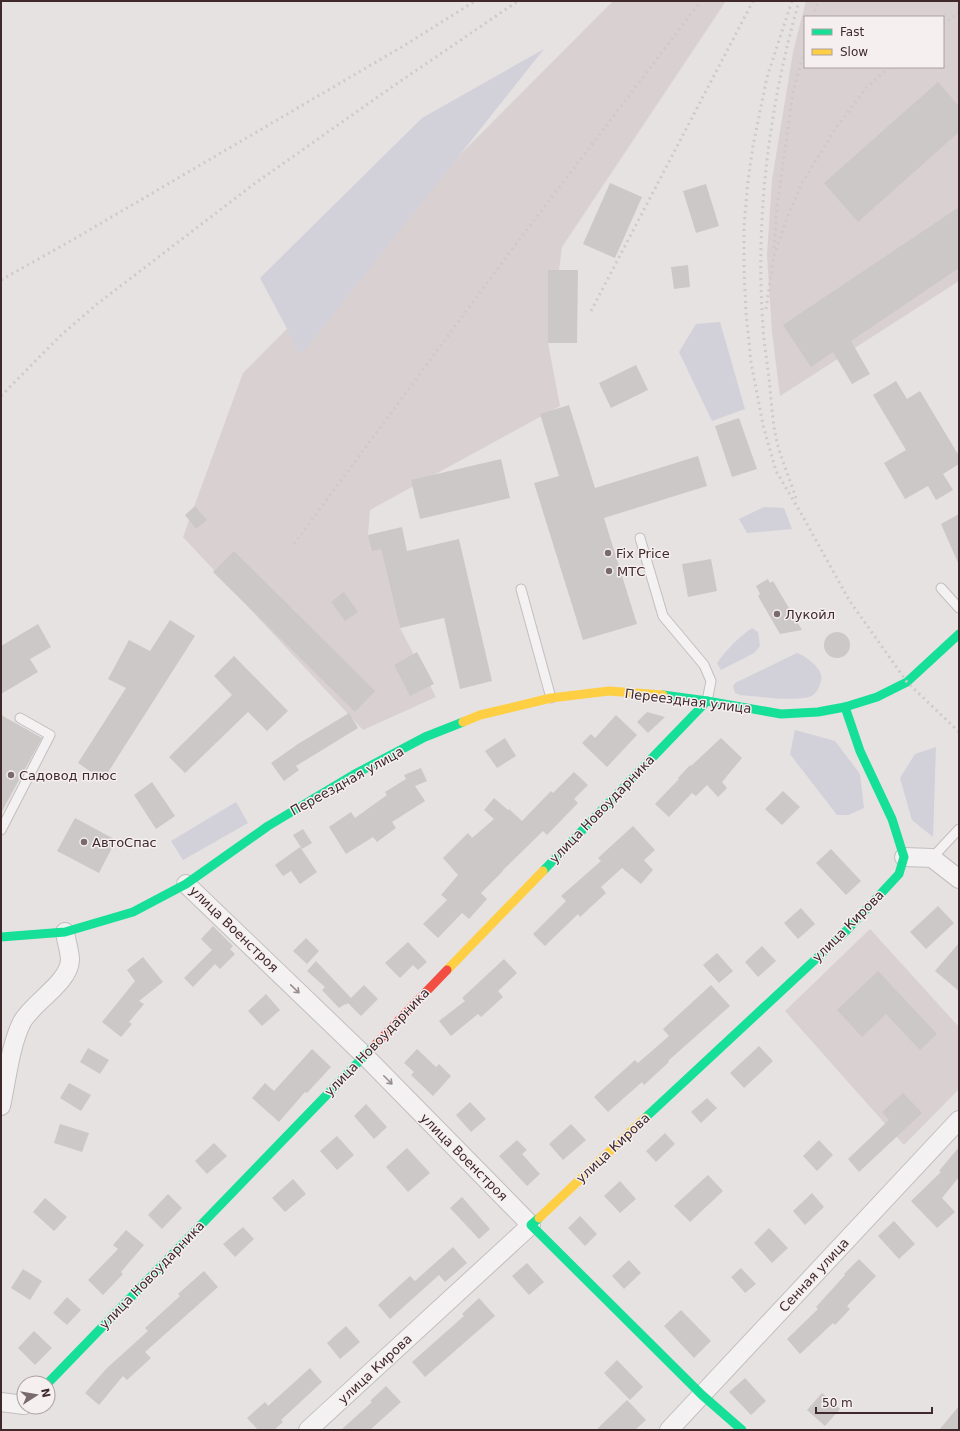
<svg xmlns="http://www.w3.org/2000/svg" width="960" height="1431" font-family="'DejaVu Sans',sans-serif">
<rect width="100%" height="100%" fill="#e6e2e2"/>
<g fill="#d9d0d1" fill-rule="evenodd">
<polygon points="613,1 726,1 562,247 559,270 548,270 548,343 560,406 370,510 368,535 381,549 400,628 436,697 363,730 183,537 243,373"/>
<path d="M 806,1 L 959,1 L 959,281 L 780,396 L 772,332 L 767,255 L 772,180 L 793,52 ZM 805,17 L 943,17 L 943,67 L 805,67 Z"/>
<polygon points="870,929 959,1027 959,1089 904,1145 785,1011"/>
</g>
<g fill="#d2d0d9">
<polygon points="544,49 301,355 260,278 422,118"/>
<polygon points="720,322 745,409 712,421 679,352 696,324"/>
<polygon points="764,507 784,508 792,529 747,533 739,519"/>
<path d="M 752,628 L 758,632 L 760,646 L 754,653 L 721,670 L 717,663 C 727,649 738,638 752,628 Z"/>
<path d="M 797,653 C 805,656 816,664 820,672 C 822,676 822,680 820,684 C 819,688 817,692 813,695 C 803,703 754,696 740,695 L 735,693 L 733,686 L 735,683 Z"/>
<polygon points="795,730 835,741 860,774 864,808 848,815 837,815 790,754"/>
<polygon points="936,747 933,837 912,820 900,778 915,754"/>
<polygon points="236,802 248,823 183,860 171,841"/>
</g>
<g fill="#cdc8c8">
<polygon points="938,82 959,106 959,132 858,222 824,183"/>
<polygon points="610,183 642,197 615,258 583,244"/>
<polygon points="706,184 719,226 696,233 683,191"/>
<polygon points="959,207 959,268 851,341 870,374 852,384 833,352 811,367 783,325"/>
<polygon points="688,265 690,287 674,289 671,267"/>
<polygon points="548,270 578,270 577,343 548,343"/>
<polygon points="636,365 648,390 611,408 599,383"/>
<polygon points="896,381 907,399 920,391 959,456 959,464 943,474 953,490 936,500 928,486 905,499 884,463 906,450 873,395"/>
<polygon points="569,405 595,488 698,456 707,486 604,518 637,624 583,640 534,483 559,476 540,414"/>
<polygon points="739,418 757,469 732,477 715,426"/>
<polygon points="501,459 510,498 420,519 411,480"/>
<polygon points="195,506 207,520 196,529 185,515"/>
<polygon points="959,514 959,565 941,524"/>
<polygon points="402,527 407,551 459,539 492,681 460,689 444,618 400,628 381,549 372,551 368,535"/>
<polygon points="234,551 375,691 355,712 213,572"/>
<polygon points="711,559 717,591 688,597 682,564"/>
<polygon points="768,579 770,583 773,581 802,630 780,634 758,596 760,594 756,586"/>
<polygon points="344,592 358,612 345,621 331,602"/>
<polygon points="170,620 195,636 103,780 78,763 126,688 108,679 129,640 150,651"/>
<polygon points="38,624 51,647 30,659 38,672 1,694 1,646"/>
<circle cx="837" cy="645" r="13"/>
<polygon points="417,652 434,684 410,696 394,665"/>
<polygon points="234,656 288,711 267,731 248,712 185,773 169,757 232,695 214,676"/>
<polygon points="647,712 665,717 648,733 637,722"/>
<polygon points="349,713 358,728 296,766 299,770 284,781 271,763 298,744"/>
<polygon points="1,715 42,738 1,813"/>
<polygon points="616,715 637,735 607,767 582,743 591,734 595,738"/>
<polygon points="505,738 516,756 497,768 485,751"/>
<polygon points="721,738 742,758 722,782 727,788 718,797 707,785 696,796 692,793 669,817 655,804 679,779 678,778 690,765 691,766"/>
<polygon points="421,768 427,781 415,786 425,801 392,822 396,828 377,842 373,837 346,854 329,827 351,812 355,818 387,795 385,792 406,779 404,775"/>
<polygon points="574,772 588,785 574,799 578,803 547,835 543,831 502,871 503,871 481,893 487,899 469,919 462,913 438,938 423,924 447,900 441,895 458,875 443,858 468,833 472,838 494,819 484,810 494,798 508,810 509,809 522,821 551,791 553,793"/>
<polygon points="152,782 175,816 156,829 134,795"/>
<polygon points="783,791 800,807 782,825 765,809"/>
<polygon points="75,818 116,840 99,873 57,851"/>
<polygon points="633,826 655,850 644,860 653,870 641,884 622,868 601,887 606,893 580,917 578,914 545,946 533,934 566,901 561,896 601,861 598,858"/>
<polygon points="303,829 312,843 302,849 293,835"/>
<polygon points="300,847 317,872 300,884 291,871 283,876 275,865"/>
<polygon points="831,849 861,881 846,895 816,863"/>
<polygon points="938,906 954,923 926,949 910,932"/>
<polygon points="801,908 815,924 798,939 784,923"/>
<polygon points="213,926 233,946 230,949 235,954 220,969 215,964 193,987 184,978 212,950 201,939"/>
<polygon points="306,938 319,951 307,964 293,951"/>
<polygon points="408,942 427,962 418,970 413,965 400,978 385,963"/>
<polygon points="959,943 959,991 935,971"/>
<polygon points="762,946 776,961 758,977 745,962"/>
<polygon points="717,953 733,971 719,983 703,965"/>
<polygon points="143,957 163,982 139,1001 144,1004 129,1022 132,1024 121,1037 102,1022 135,981 127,970"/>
<polygon points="504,959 517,973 498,991 503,997 481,1017 478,1014 451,1036 439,1021 465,1001 462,998"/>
<polygon points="316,961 351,998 364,985 378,999 361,1016 348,1003 346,1005 345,1004 339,1008 322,990 325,987 307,971"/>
<polygon points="878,971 937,1034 920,1050 886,1014 862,1037 837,1010"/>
<polygon points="711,985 730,1006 668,1061 669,1062 644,1085 642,1082 608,1112 594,1097 635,1060 638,1063 669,1036 663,1029"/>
<polygon points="266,994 280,1010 262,1026 248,1011"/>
<polygon points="759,1046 773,1061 744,1088 730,1073"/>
<polygon points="88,1048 109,1060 100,1074 80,1062"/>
<polygon points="312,1049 331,1067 307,1093 305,1092 279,1122 252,1098 265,1083 274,1091"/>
<polygon points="417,1049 436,1067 439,1064 451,1076 433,1096 411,1075 414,1072 404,1063"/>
<polygon points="69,1083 91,1095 81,1111 60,1098"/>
<polygon points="903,1093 922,1113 859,1172 848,1159 889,1120 882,1112"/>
<polygon points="707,1098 717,1108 701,1123 691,1112"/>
<polygon points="470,1102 486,1119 471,1132 456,1115"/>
<polygon points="366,1104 387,1127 374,1139 354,1116"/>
<polygon points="60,1124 89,1133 82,1152 54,1143"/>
<polygon points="571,1124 586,1140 563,1160 549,1144"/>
<polygon points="665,1133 675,1144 656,1162 646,1151"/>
<polygon points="337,1136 354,1155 337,1170 320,1151"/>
<polygon points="517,1140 527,1150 522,1154 540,1174 527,1186 499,1156"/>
<polygon points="819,1140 833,1155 817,1171 803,1156"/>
<polygon points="214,1143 227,1156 207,1174 195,1161"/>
<polygon points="959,1147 959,1177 942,1198 955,1212 937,1228 911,1201 941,1172 939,1171"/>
<polygon points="407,1148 430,1173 408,1192 386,1167"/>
<polygon points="708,1175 723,1191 690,1222 674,1206"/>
<polygon points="293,1179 306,1194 285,1212 272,1198"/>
<polygon points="620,1181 636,1199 620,1213 604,1196"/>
<polygon points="812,1193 824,1207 805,1225 793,1211"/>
<polygon points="168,1194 182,1208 162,1229 148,1215"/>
<polygon points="462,1197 490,1229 479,1239 450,1208"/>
<polygon points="45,1198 67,1217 54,1231 33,1212"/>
<polygon points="580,1216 597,1234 585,1246 568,1228"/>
<polygon points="894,1221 915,1244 899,1259 878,1236"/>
<polygon points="243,1227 254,1239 235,1257 223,1244"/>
<polygon points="769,1228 788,1248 772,1263 754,1243"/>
<polygon points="126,1230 144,1245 121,1272 123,1274 103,1295 88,1280 118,1249 113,1245"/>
<polygon points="453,1247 467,1263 445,1282 439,1275 390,1319 378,1305 410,1276 415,1281"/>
<polygon points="859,1259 876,1276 847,1306 850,1309 835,1325 833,1323 800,1354 787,1339 818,1309 816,1307 845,1275 844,1274"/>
<polygon points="629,1260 641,1273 624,1289 612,1276"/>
<polygon points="527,1263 544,1282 529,1295 512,1276"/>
<polygon points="741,1268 756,1284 745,1293 731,1277"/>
<polygon points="23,1269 42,1281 30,1300 11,1288"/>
<polygon points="204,1271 218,1287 145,1352 151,1358 127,1380 123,1376 99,1405 85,1393 106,1369 148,1331 145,1328 180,1296 178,1294"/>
<polygon points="67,1297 81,1310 67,1325 53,1313"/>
<polygon points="479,1298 495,1316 425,1377 412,1362 464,1316 462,1314"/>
<polygon points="681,1310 711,1341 694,1358 664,1326"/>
<polygon points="346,1326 360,1342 340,1359 327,1343"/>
<polygon points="34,1331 52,1348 35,1365 18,1348"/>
<polygon points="617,1360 643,1387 630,1400 604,1373"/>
<polygon points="310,1368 322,1382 281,1420 283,1422 274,1430 258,1430 247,1418 265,1402 268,1406"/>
<polygon points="745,1378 766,1401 751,1415 729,1392"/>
<polygon points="386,1386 401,1402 370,1430 341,1430 372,1402 370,1401"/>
<polygon points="822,1393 840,1409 825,1426 807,1410"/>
<polygon points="627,1400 646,1420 635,1430 596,1430"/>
<polygon points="959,1406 959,1430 939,1430"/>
</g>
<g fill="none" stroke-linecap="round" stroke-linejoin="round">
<defs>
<g id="lane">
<polyline points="640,538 663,616 704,665 711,681 707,701"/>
<polyline points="941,588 959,608"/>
<polyline points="521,589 551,698"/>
<polyline points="1,830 50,735 20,718"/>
<polyline points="932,858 959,829"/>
</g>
<g id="street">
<polyline points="904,857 932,858 959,879"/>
<polyline points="186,884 365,1056 531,1225 308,1430"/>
<path d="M 1,1106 C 7,1079 10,1046 22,1022 C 33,1002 69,983 70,960 C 70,951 66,941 65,932"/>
<polyline points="1,1402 24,1405"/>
<polyline points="669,1430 959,1120"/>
</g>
</defs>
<use href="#lane" stroke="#c3bebf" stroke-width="11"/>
<use href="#street" stroke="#c3bebf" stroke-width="20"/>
<use href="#lane" stroke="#f3f1f1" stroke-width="9"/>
<use href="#street" stroke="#f3f1f1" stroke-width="18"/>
<g stroke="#16e098" stroke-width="9">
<polyline points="663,695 707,701 781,714 818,712 845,707 877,697 907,682 959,634"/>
<polyline points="543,871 707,701"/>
<polyline points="1,937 65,932 133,912 186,884 268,826 353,775 425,737 463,722"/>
<polyline points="645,1118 847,930 899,874 904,857 892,819 860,751 845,707"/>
<polyline points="539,1218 531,1225 702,1395 742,1430"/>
<polyline points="48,1383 373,1047"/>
</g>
<g stroke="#ffcf43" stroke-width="9">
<polyline points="463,722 480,715 551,698 609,691 663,695"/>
<polyline points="447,970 543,871"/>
<polyline points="539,1218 645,1118"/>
</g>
<polyline stroke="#f24e42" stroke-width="9" points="373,1047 447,970"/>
<g stroke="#cecaca" stroke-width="3" stroke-dasharray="2 4" stroke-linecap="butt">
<polyline points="792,1 767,77 753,146 748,181 744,226 744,269 746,313 751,362 763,425 776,471 802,515 849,600 907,682 959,732"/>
<polyline points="813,17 818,1"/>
<polyline points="943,24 959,13"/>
<polyline points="774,248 777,207 793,92 805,49"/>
<polyline points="1,280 74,239 405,45 475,1"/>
<polyline points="766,309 774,256 786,221 802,183 836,128 866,88 889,67"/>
<polyline points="591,311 753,1"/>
<polyline points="1,396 58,338 97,304 254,184 389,89 518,1"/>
<path d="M 796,498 C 790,480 780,456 776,438 C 772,418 771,397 769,378 C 767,361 764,344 763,327 C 755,218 769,106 799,1"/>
<polyline points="294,544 507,256 701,1"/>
</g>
</g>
<defs><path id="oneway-shaft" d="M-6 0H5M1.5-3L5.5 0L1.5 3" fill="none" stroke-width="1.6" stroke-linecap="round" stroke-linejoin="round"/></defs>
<g stroke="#998d8e">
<use href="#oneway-shaft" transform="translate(295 989) rotate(44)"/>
<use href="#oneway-shaft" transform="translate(388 1080) rotate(45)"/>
</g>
<g fill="#796a6b" stroke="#f6eff0" stroke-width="1.5">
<circle cx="608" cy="553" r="4"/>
<circle cx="609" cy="571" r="4"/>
<circle cx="777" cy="614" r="4"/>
<circle cx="11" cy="775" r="4"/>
<circle cx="84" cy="842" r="4"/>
</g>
<g text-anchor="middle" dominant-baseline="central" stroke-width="3" stroke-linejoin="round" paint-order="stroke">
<g font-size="13" fill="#3f292b" stroke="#f6eff0" text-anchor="start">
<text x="616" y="553">Fix Price</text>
<text x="617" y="571">МТС</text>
<text x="785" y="614">Лукойл</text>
<text x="19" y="775">Садовод плюс</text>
<text x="92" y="842">АвтоСпас</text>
</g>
<g font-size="13" fill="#3f292b" stroke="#f6eff0">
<text transform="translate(688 701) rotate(7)">Переездная улица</text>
<text transform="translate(347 781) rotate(-29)">Переездная улица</text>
<text transform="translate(602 809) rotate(-46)">улица Новоударника</text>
<text transform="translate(848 926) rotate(-45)">улица Кирова</text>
<text transform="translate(234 929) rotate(44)">улица Военстроя</text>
<text transform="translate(377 1042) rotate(-46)">улица Новоударника</text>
<text transform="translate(613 1148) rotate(-43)">улица Кирова</text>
<text transform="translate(464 1157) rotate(45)">улица Военстроя</text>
<text transform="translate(152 1275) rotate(-46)">улица Новоударника</text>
<text transform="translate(814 1275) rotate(-47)">Сенная улица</text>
<text transform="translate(375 1369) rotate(-43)">улица Кирова</text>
</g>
</g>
<rect width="960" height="1431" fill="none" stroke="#3f292b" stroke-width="4"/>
<rect x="804" y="16" width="140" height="52" fill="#f6eff0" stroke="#ada0a1"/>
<rect x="812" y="29" width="20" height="6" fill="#16e098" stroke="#ada0a1"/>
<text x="840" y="36" font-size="12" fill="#3f292b">Fast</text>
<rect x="812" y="49" width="20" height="6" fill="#ffcf43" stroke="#ada0a1"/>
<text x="840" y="56" font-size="12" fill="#3f292b">Slow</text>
<g transform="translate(36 1395) rotate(78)"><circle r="19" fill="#f6eff0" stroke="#ada0a1"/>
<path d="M0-3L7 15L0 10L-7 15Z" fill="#796a6b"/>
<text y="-6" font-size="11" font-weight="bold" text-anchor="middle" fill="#3f292b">N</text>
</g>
<path d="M816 1407v6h116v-6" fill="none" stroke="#3f292b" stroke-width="2"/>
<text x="822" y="1407" font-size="12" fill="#3f292b" stroke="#f6eff0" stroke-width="3" paint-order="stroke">50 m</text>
</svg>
